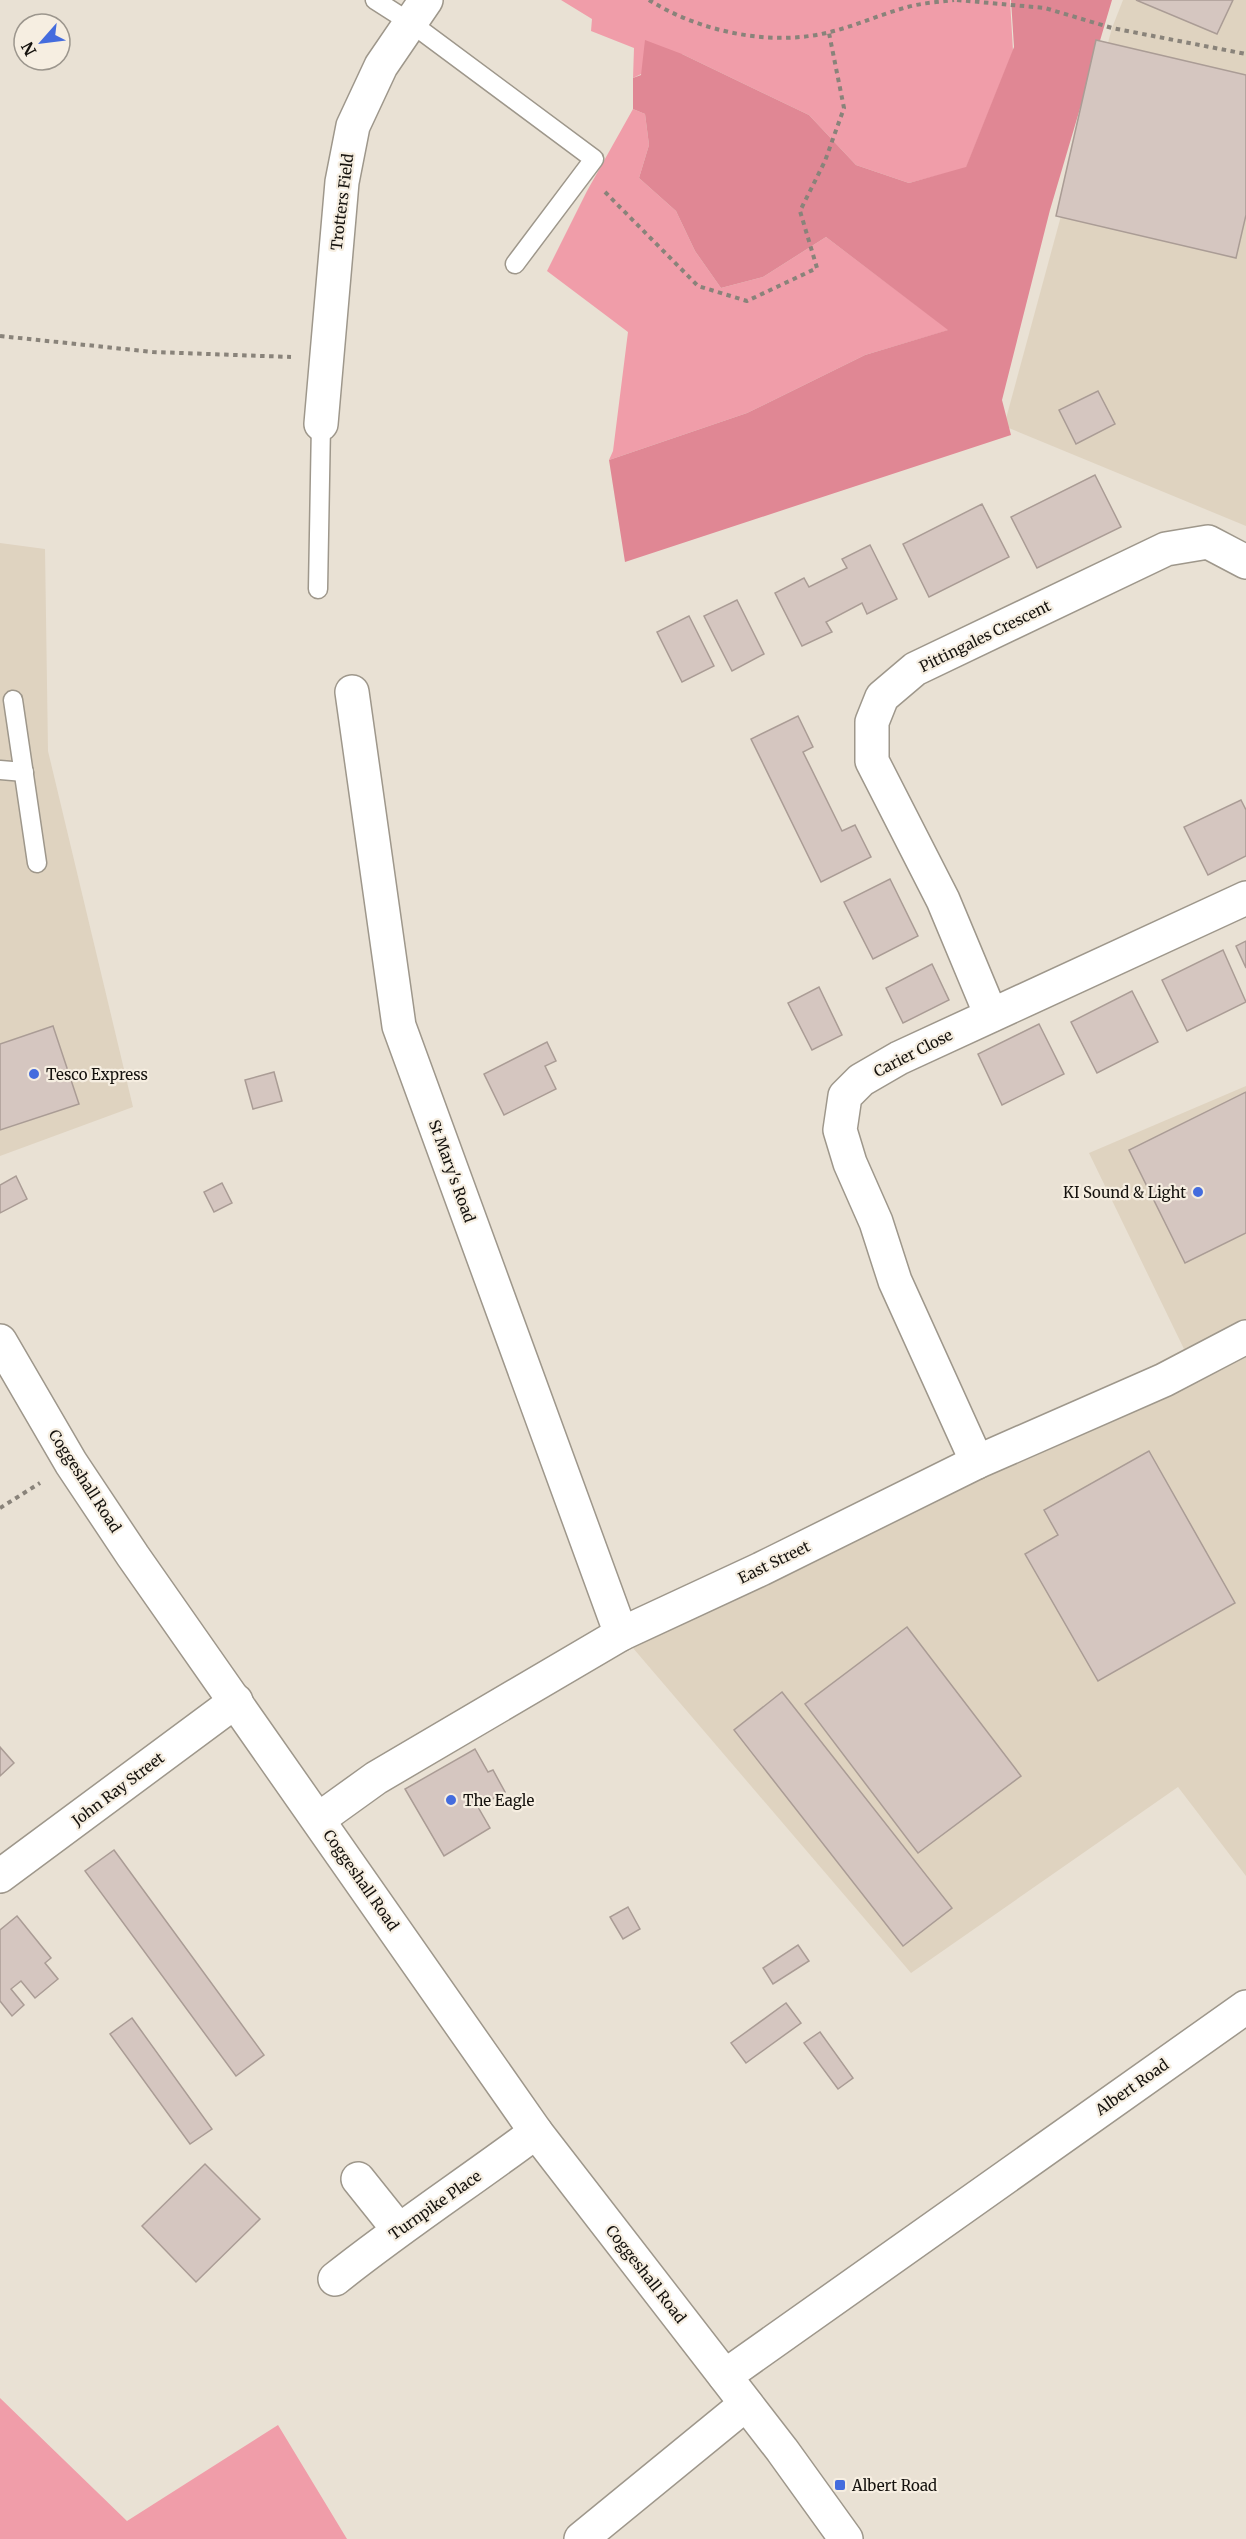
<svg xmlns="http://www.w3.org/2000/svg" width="1246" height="2539" font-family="Merriweather,serif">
<rect width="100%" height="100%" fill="#e9e1d4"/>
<g fill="#dfd3c0">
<polygon points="1123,0 1246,0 1246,526 1004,426 1112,28"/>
<polygon points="0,543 45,549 48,751 133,1107 0,1156"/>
<polygon points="1246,1086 1246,1876 1178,1787 911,1973 621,1634 761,1569 1184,1349 1089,1153"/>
</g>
<g fill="#f09da9">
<polygon points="561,0 1010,0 1013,51 966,168 909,183 856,165 809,115 682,54 633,78 634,48 591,31 592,19"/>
<polygon points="633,109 645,114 649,145 639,178 676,211 695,251 721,288 763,277 826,237 949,330 865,355 747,413 609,460 613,451 628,332 547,271 587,191"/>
<polygon points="0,2398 127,2521 278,2425 347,2539 0,2539"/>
</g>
<polygon fill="#e08794" points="1011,0 1112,0 1050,210 1002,400 1011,435 625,562 609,460 747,413 865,355 948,330 826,237 763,277 721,288 695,251 676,211 639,178 649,145 645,114 633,109 633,78 641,75 645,40 682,54 809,115 856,165 909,183 966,167 1014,47"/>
<g fill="#d5c6c0" stroke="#aa9c95" stroke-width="1.5">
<polygon points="1136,0 1233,0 1217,34"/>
<polygon points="1096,40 1246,75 1246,215 1236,258 1056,216"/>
<polygon points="1098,391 1115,424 1076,444 1059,410"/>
<polygon points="1095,475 1121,527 1037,568 1011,517"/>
<polygon points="982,504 1009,557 929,597 903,544"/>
<polygon points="870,545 897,599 867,614 862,603 826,622 832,632 802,646 775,593 804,578 809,587 847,568 842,559"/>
<polygon points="737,600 764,654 732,671 704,616"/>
<polygon points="689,616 714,666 682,682 657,632"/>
<polygon points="798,716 813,747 803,752 842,831 855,825 871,857 821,882 751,739"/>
<polygon points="1241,800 1246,810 1246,856 1208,875 1184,827"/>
<polygon points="890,879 918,936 873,959 844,902"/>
<polygon points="1246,941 1246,968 1236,946"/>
<polygon points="1223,950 1246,1002 1187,1031 1162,980"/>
<polygon points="932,964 949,1000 903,1023 886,988"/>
<polygon points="819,987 842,1035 812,1050 788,1003"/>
<polygon points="1132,991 1158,1042 1097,1073 1071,1022"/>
<polygon points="1039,1024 1064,1074 1002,1105 978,1054"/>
<polygon points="53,1026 79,1104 0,1130 0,1044"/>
<polygon points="547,1042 556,1061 545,1066 556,1089 504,1115 484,1074"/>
<polygon points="274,1072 282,1101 253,1109 245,1080"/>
<polygon points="1246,1092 1246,1233 1185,1263 1129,1150"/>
<polygon points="16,1176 27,1199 0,1213 0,1185"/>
<polygon points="222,1183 232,1203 214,1212 204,1192"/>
<polygon points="1149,1451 1235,1603 1098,1681 1025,1554 1058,1535 1044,1510"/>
<polygon points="907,1627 1021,1776 918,1853 805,1704"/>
<polygon points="782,1692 952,1908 903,1946 734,1730"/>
<polygon points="0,1747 14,1763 0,1776"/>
<polygon points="475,1749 488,1772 493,1770 505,1792 478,1807 490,1828 444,1856 405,1789"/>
<polygon points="114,1850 264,2055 236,2076 85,1871"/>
<polygon points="628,1907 640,1929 623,1939 610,1917"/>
<polygon points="17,1916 51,1958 45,1963 58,1979 35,1998 21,1981 11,1989 24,2005 12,2016 0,2001 0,1930"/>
<polygon points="798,1945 809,1961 773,1984 763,1968"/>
<polygon points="786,2003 801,2023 746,2063 731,2043"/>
<polygon points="132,2018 212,2129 190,2144 110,2034"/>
<polygon points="820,2032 853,2078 838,2089 804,2043"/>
<polygon points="205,2164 260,2219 196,2282 142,2226"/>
</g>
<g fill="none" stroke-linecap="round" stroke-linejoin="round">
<defs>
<g id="service">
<polyline points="375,0 411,23 594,159 515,264"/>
<polyline points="318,589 321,424"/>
<polyline points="13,700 37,863"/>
<polyline points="0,770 24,772"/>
</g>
<g id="minor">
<polyline points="321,424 342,182 353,126 381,66 426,0"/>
<polyline points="352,692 399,1026 621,1634"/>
<polyline points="991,1015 943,900 872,761 872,722 882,697 915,669 1166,549 1208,542 1246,562"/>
<polyline points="977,1462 895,1281 876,1222 850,1163 840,1130 845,1096 861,1080 899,1058 1246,898"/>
<polyline points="319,1819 376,1778 621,1634 761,1569 977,1462 1164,1380 1246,1337"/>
<polyline points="0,1876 236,1701"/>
<polyline points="358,2179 398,2229"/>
<path d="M 335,2279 C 400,2227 469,2182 536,2132"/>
<polyline points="725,2376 1246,2007"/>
<polyline points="581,2539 746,2404"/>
</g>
<polyline id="secondary" points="0,1341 71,1463 133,1556 536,2132 782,2450 846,2539"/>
</defs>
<use href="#service" stroke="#9e978b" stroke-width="21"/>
<use href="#minor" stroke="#9e978b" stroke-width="36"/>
<use href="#secondary" stroke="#9e978b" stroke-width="36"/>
<g stroke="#89837a" stroke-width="4" stroke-dasharray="4.5 4.5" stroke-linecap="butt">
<path d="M 649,0 C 700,32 772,47 830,32 C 855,26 879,15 904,8 C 920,3 938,2 954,0"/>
<polyline points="957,0 1045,8 1112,28 1246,54"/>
<polyline points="605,192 698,286 747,301 817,268 800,211 825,161 844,108 829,33"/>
<polyline points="0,336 153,352 291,357"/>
<polyline points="0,1508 40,1483"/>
</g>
<use href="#service" stroke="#fff" stroke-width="18"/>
<use href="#minor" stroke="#fff" stroke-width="33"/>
<use href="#secondary" stroke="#fff" stroke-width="33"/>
</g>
<g fill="#446cde" stroke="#f6eee1" stroke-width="2">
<circle cx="34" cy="1074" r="6"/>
<circle cx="1198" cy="1192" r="6"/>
<circle cx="451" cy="1800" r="6"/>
<rect x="834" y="2479" width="12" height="12" rx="3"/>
</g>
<g text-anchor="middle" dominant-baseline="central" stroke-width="4.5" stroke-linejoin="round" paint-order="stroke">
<g font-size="15" fill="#15120e" stroke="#f6eee1">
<text transform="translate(342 202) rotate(-83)">Trotters Field</text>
<text transform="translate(985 636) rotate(-26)">Pittingales Crescent</text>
<text transform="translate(913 1053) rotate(-27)">Carier Close</text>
<text transform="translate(452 1171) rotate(70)">St Mary's Road</text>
<text transform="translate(85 1481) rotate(57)">Coggeshall Road</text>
<text transform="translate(774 1562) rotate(-26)">East Street</text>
<text transform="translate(118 1789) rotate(-37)">John Ray Street</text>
<text transform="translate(361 1880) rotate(55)">Coggeshall Road</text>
<text transform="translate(1132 2087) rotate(-35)">Albert Road</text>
<text transform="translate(435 2205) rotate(-35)">Turnpike Place</text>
<text transform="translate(646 2274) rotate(52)">Coggeshall Road</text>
</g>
<g font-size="15" fill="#15120e" stroke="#f6eee1" text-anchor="start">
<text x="46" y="1074">Tesco Express</text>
<text x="1186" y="1192" text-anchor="end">KI Sound &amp; Light</text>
<text x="463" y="1800">The Eagle</text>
<text x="852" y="2485">Albert Road</text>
</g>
</g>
<g transform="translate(42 42) rotate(242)"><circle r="28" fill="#f6eee1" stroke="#9c968d" stroke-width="1.5"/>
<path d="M0-4.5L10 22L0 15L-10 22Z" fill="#446cde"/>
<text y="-9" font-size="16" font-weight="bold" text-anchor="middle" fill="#15120e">N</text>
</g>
</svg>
